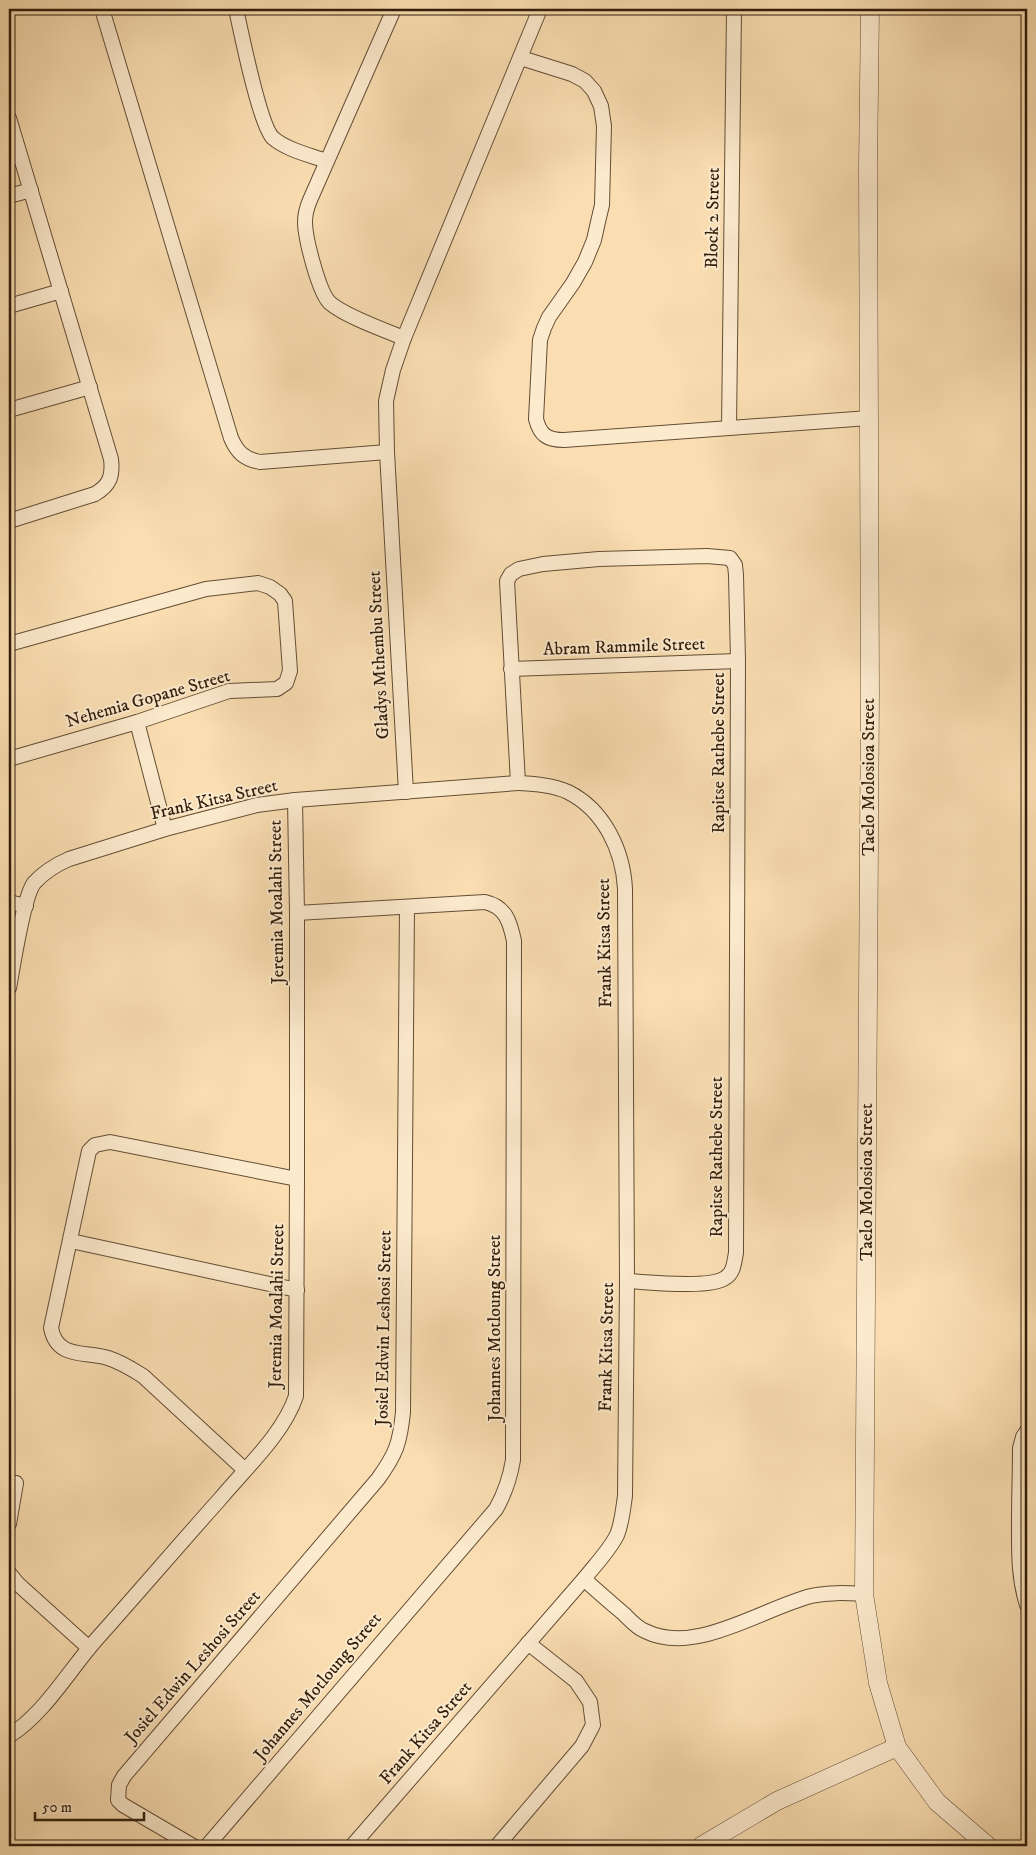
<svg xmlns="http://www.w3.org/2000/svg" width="1036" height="1855" font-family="'IM FELL DW Pica',serif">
<rect width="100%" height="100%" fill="#fadeb2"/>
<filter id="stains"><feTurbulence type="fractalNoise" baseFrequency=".004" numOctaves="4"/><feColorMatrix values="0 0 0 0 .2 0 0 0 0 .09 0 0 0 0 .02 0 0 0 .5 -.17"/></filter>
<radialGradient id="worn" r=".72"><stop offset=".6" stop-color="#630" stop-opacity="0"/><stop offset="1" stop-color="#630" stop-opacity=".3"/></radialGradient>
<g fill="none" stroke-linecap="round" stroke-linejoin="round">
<defs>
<g id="minor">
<path d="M 102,9 L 231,438 C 237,452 244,459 260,462 L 387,452"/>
<path d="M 236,9 C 241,32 260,126 273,138 C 287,150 310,155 326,161"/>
<path d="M 394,9 L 310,200 C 307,207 305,214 305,222 C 305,238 319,293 330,303 C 345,316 384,330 404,338"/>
<path d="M 521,58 L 572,74 L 585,81 L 594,91 L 601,106 L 604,126 L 602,205 L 598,222 L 594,240 L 585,262 L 573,283 L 549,317 L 544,328 L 540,340 L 536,419 C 540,435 547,440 564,440 L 869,418"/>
<path d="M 9,118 L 111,459 C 113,476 110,485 95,494 L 9,521"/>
<polyline points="9,196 31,190"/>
<polyline points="9,306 61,291"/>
<polyline points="9,410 90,387"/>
<polyline points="729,428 734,9"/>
<polyline points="9,644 206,589 258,583 270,587 280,594 285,601 290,671 286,683 277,689 229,691 137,722 9,759"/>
<polyline points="511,669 738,661"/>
<polyline points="137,722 165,829"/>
<path d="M 518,783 L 507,581 L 511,574 L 519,569 L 543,564 L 599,559 L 707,556 L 730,558 L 735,565 L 736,575 L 738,661 L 736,1253 C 734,1262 734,1273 725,1278 C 709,1289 648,1282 627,1281"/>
<polyline points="406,792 387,452 386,401 393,370 404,338 540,9"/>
<polyline points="9,902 26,906"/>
<path d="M 9,988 C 13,967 23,898 34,883 C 44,872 55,865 69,859 L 165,829 L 257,805 L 295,800 L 518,783 C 534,784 553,785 568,792 C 604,810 623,850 625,889 L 627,1281 L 625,1496 C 623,1509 622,1523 617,1535 C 609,1551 595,1565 584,1579 L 352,1846"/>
<polyline points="71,1241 297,1290"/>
<path d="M 1027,1431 L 1023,1437 L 1020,1448 C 1020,1472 1019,1497 1019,1521 C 1019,1550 1018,1577 1027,1605"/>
<path d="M 245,1470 L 143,1376 C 132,1369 121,1362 108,1358 C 84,1351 57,1359 51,1328 L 89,1151 L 95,1145 L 110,1142 L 297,1179"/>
<polyline points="9,1524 16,1483"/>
<polyline points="9,1573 18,1584 89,1648"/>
<path d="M 584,1579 C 597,1591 611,1603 624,1614 C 630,1620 637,1628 645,1631 C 695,1656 761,1609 811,1596 C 829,1592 846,1593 864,1594"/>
<path d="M 9,1736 C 44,1714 68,1672 95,1641 C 137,1594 178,1546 220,1499 C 245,1469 284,1433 296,1396 L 297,1179 L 297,913 L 295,800"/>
<path d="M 193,1846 L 123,1805 L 118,1800 L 119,1785 L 124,1776 L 378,1479 C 396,1454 400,1443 403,1412 L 407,907"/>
<path d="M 207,1846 L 496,1509 C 505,1493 510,1478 513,1460 L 514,941 C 510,922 506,907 485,902 L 297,913"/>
<polyline points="497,1846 582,1746 593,1725 590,1702 576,1681 528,1643"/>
</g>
<g id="tertiary">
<polyline points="870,9 868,167 870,692 864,1594 878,1683 897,1747 937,1802 988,1846"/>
<polyline points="701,1846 777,1801 897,1747"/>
</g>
</defs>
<use href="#minor" stroke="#634d35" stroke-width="16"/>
<use href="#tertiary" stroke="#634d35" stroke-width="19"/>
<use href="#minor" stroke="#fceacd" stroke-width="14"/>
<use href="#tertiary" stroke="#fceacd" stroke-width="18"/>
</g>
<g text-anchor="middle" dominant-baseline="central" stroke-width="4" stroke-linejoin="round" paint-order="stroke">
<g font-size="18" fill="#311d0b" stroke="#fceacd">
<text transform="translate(713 218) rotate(-89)">Block 2 Street</text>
<text transform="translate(624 647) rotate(-2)">Abram Rammile Street</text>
<text transform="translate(379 655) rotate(-93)">Gladys Mthembu Street</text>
<text transform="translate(148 699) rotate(-16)">Nehemia Gopane Street</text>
<text transform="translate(719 753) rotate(-90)">Rapitse Rathebe Street</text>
<text transform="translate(869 777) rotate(-90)">Taelo Molosioa Street</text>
<text transform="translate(214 800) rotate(-13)">Frank Kitsa Street</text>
<text transform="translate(277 902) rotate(-91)">Jeremia Moalahi Street</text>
<text transform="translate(605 943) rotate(-91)">Frank Kitsa Street</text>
<text transform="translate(717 1157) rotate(-90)">Rapitse Rathebe Street</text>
<text transform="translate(867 1182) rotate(-90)">Taelo Molosioa Street</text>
<text transform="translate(277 1306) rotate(-89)">Jeremia Moalahi Street</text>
<text transform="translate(384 1328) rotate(-89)">Josiel Edwin Leshosi Street</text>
<text transform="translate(495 1328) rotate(-90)">Johannes Motloung Street</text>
<text transform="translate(607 1347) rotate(-89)">Frank Kitsa Street</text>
<text transform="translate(193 1667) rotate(-49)">Josiel Edwin Leshosi Street</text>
<text transform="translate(318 1687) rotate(-50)">Johannes Motloung Street</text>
<text transform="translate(426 1733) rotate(-49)">Frank Kitsa Street</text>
</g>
</g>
<rect width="1036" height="1855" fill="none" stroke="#fadeb2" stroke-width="30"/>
<rect x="10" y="10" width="1016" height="1835" fill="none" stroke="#311d0b" stroke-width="2.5"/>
<rect x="15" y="15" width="1006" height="1825" fill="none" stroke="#311d0b"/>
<path d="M35 1812v8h109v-8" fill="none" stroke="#311d0b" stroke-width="2.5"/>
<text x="42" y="1812" font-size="15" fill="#311d0b" stroke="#fceacd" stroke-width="4" paint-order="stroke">50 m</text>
<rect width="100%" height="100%" filter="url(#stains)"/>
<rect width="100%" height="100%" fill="url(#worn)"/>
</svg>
